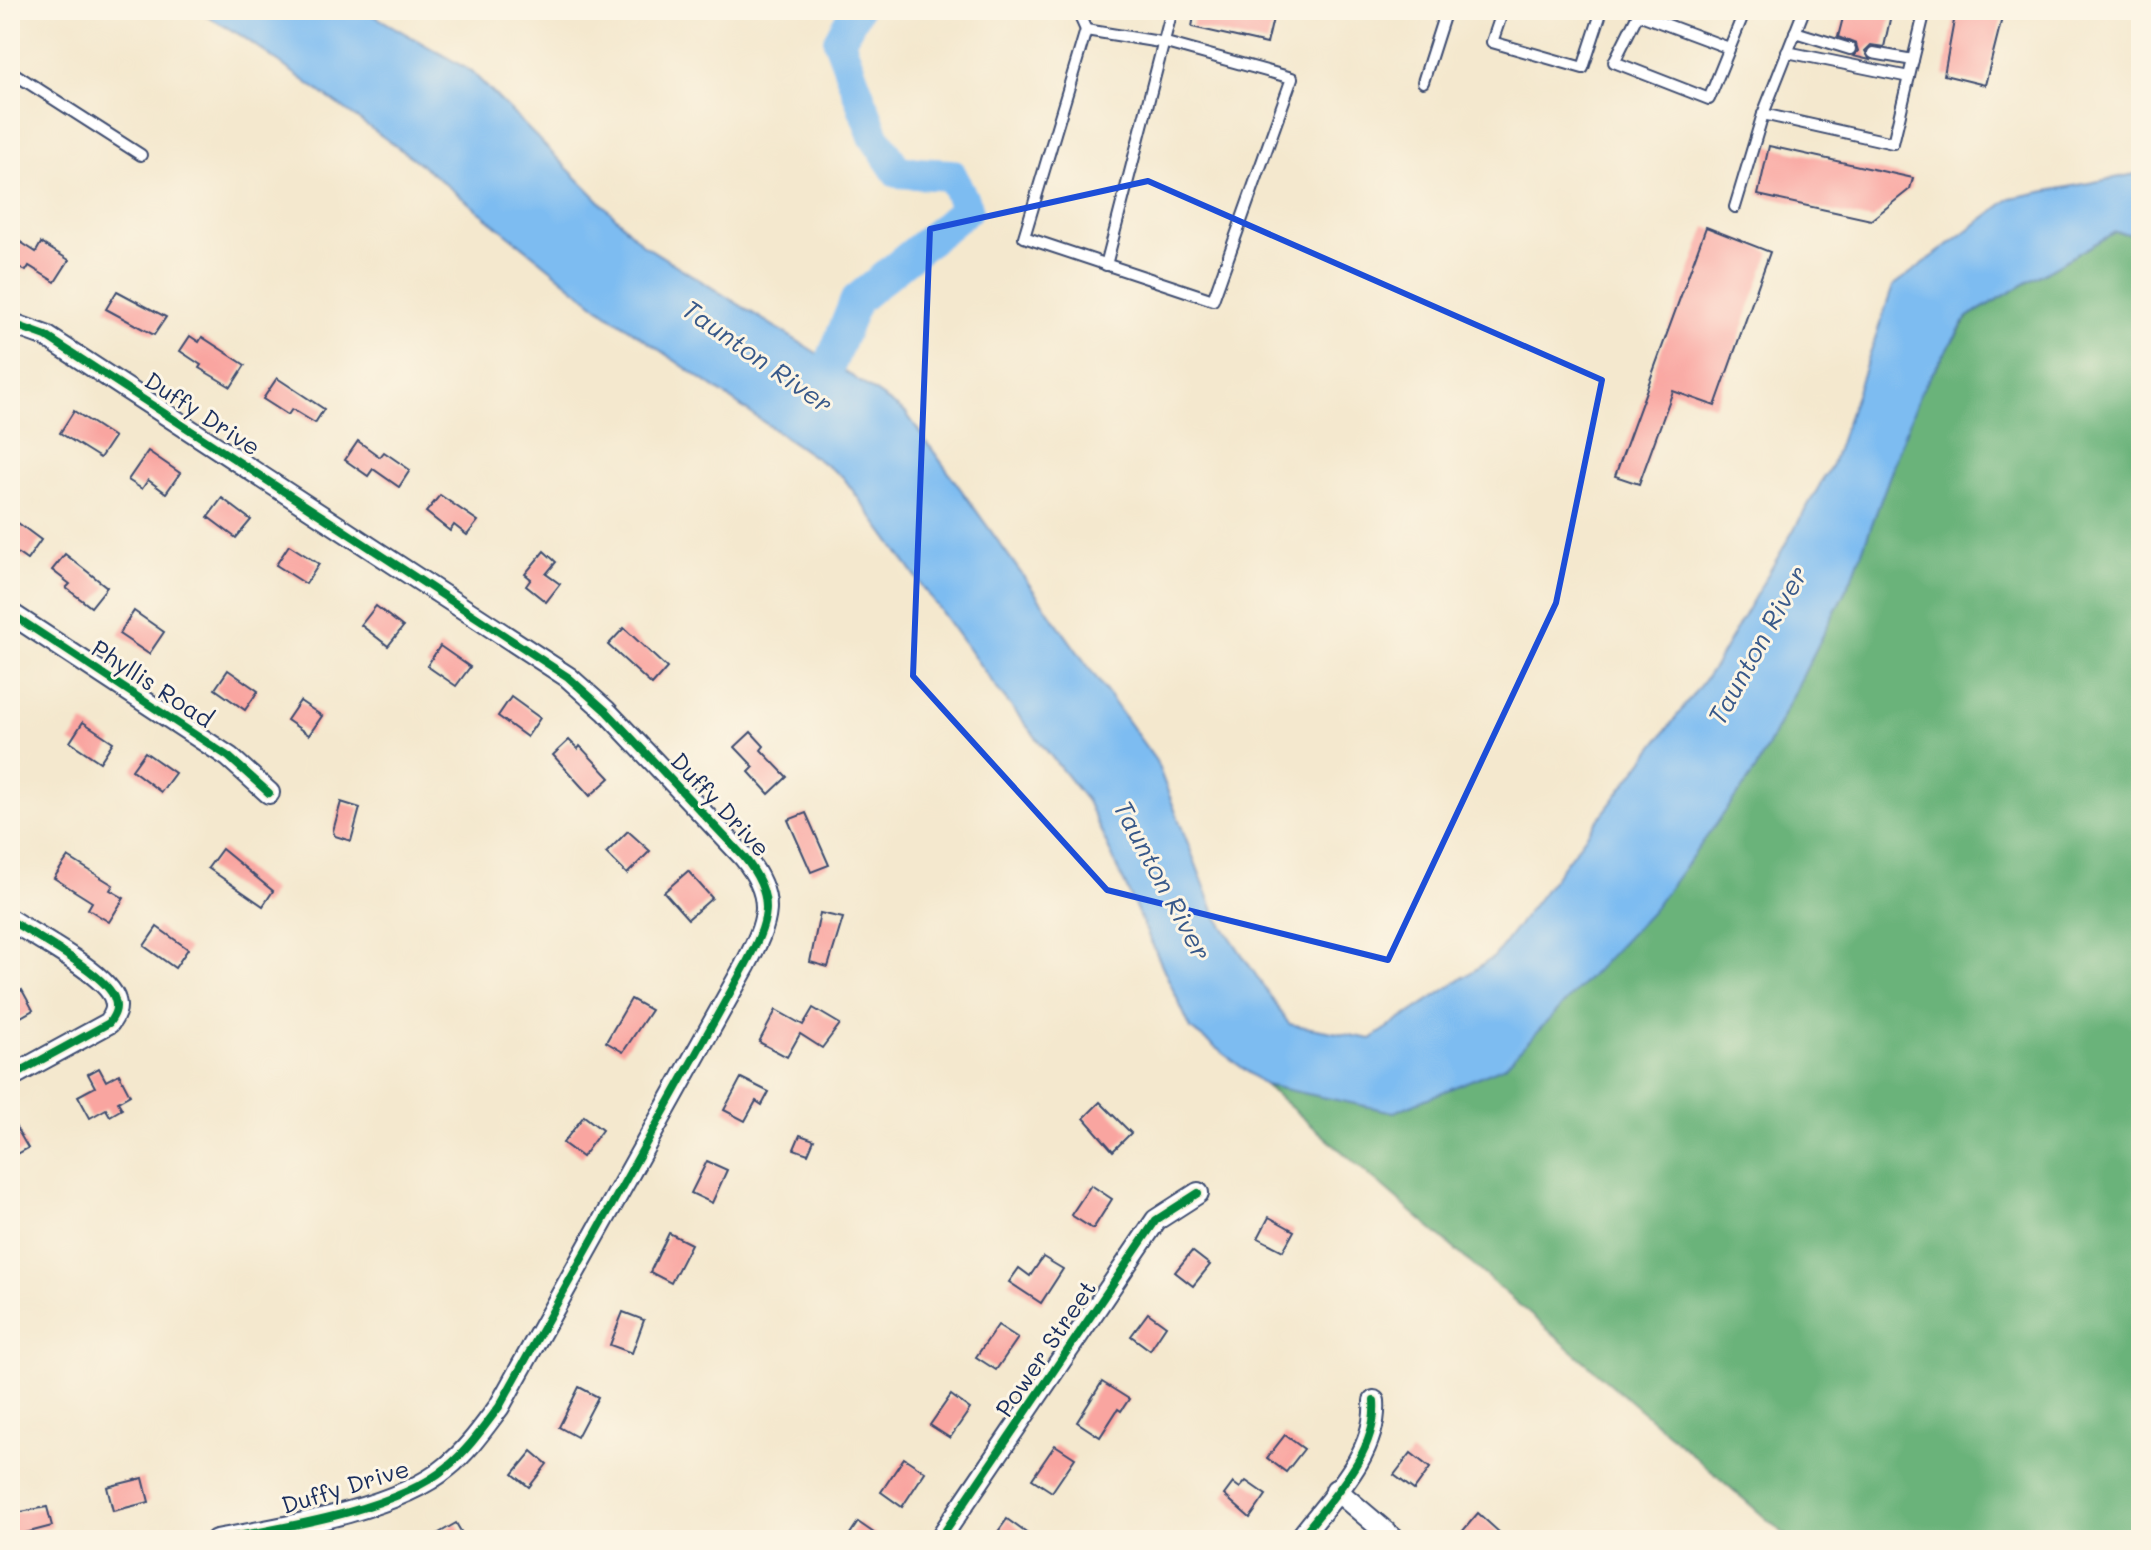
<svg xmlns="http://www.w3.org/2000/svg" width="2151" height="1550" font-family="Mali,sans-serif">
<rect width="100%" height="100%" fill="#fcf5e5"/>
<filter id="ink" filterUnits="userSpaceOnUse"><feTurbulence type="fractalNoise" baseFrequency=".0125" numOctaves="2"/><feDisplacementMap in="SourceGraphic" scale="16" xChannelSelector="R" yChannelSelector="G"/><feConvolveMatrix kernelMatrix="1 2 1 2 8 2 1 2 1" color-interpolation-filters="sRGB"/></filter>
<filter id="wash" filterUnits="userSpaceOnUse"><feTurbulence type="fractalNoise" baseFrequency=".006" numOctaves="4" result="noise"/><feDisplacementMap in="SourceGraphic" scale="32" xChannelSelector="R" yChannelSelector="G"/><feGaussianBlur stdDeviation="1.8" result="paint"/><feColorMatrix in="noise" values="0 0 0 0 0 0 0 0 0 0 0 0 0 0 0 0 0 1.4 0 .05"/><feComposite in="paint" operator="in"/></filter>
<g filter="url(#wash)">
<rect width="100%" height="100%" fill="#f4e8ce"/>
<polygon fill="#6bb37a" stroke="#43716c" stroke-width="2" points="2115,232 2141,235 2141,1540 1791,1540 1265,1085 1394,1112 1505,1066 1651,911 1755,771 1854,573 1920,393 1968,317"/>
<polygon fill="#7dbcf1" stroke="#4c76a8" stroke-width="2" points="196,10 364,10 471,71 642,244 831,362 906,413 1156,761 1216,916 1289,1024 1371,1039 1494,957 1714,667 1832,464 1893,286 2011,198 2141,173 2141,235 2115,232 1967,317 1920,393 1854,573 1755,771 1652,911 1505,1066 1394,1112 1265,1085 1191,1029 1087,801 1001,694 843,477 599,308 418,162 242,36"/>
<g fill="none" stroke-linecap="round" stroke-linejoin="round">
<polyline stroke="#7dbcf1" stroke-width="32" points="816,399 856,300 967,209 951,175 898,172 874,136 839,41 856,10"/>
</g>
<g id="blocks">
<g fill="#f9a5a0">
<polygon points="1195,10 1275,10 1267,44 1192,27"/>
<polygon points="1845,10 1892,10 1884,47 1871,45 1865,51 1870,60 1853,56 1858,51 1856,44 1838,37"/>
<polygon points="1956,10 2004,10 1985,85 1944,75"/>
<polygon points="1769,146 1913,178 1910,189 1871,220 1758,195"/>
<polygon points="1706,227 1770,252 1715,406 1673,391 1639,484 1615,476"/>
<polygon points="19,241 36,252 41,243 69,260 55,282 29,266 26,271 10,262"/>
<polygon points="117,291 166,317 154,335 106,309"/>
<polygon points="190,336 199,342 202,337 245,365 231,387 199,368 201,365 180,351"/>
<polygon points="277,378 324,409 315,423 292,409 288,415 263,399"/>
<polygon points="74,411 114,437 100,458 60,433"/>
<polygon points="358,441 380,457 384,452 410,470 399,487 373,469 368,476 345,460"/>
<polygon points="148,451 180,473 166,493 148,480 142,489 128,480"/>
<polygon points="440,495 478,521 467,535 454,525 450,531 426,512"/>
<polygon points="222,498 251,520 236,538 208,517"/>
<polygon points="10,517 41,540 27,560 10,548"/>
<polygon points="289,545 319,564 306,584 276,565"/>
<polygon points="544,551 556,562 546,574 560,584 546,602 526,586 531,579 525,574"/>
<polygon points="65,554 107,587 91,607 66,588 70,584 52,570"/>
<polygon points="376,606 403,627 388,646 361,625"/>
<polygon points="134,611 164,632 149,654 119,634"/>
<polygon points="624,628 667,668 652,685 608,645"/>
<polygon points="440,646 470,667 456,686 427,666"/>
<polygon points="228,670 258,691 245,710 215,689"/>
<polygon points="511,697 540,718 527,737 498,716"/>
<polygon points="300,701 322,716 309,735 287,720"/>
<polygon points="83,722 113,742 100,762 70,742"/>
<polygon points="751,732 764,746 761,750 787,777 769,794 749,772 754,767 735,747"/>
<polygon points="569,740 578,749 580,746 610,778 590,796 553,755"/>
<polygon points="145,752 175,773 161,792 132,770"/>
<polygon points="341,802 360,808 351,841 335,836 333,831"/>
<polygon points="806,813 829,865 811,872 788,820"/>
<polygon points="628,831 650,851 627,874 606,853"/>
<polygon points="222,849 273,891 263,906 208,868"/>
<polygon points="68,857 113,885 110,890 124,898 109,922 88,909 92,902 54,878"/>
<polygon points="688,871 712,898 688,919 664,892"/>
<polygon points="820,913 843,918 828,967 810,962"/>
<polygon points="157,927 188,949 175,968 144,946"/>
<polygon points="22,990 33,1010 10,1023 10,997"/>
<polygon points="631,999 651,1010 623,1052 606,1042"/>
<polygon points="813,1008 840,1024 822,1048 800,1034 787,1057 759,1042 776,1010 803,1025"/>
<polygon points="99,1068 106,1081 119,1074 130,1095 118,1102 122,1109 110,1116 106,1109 90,1118 78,1096 95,1087 88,1074"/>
<polygon points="741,1078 769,1092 762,1105 756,1101 745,1121 724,1110"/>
<polygon points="1100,1102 1131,1133 1113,1151 1084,1118"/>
<polygon points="584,1116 602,1130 582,1157 563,1143"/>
<polygon points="10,1117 28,1148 10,1158"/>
<polygon points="800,1135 814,1140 808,1154 794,1149"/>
<polygon points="707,1161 727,1170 712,1203 691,1193"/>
<polygon points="1091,1185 1112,1199 1093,1229 1071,1215"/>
<polygon points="1269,1217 1294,1231 1283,1251 1258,1238"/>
<polygon points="669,1233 691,1244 671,1283 650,1272"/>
<polygon points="1192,1251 1210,1265 1193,1286 1175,1272"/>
<polygon points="1043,1257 1063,1269 1041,1303 1009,1282 1019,1268 1030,1276"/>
<polygon points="623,1312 644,1320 632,1353 610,1345"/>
<polygon points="1148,1313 1166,1326 1150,1350 1131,1336"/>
<polygon points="998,1325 1018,1338 996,1370 976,1357"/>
<polygon points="1102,1382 1129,1399 1121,1411 1118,1409 1100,1437 1077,1422"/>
<polygon points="579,1387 598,1397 577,1437 559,1427"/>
<polygon points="951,1395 970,1409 950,1438 930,1425"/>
<polygon points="1285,1435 1304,1449 1286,1472 1267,1458"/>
<polygon points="1055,1445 1075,1458 1052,1492 1032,1479"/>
<polygon points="532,1451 547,1464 529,1487 513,1474"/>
<polygon points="1411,1453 1430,1468 1414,1490 1394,1475"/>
<polygon points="904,1458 925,1472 902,1507 881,1492"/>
<polygon points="143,1478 149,1502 113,1511 107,1487"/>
<polygon points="1246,1481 1266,1495 1250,1518 1224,1495 1233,1483 1240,1488"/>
<polygon points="47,1507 52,1526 10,1537 10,1514"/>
<polygon points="1478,1513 1499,1532 1492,1540 1470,1540 1461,1533"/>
<polygon points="1007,1519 1036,1540 992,1540"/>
<polygon points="858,1522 884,1540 846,1540"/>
<polygon points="456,1523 466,1540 427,1540"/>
</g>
</g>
</g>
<g filter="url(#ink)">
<use href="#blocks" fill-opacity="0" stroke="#3c4b6f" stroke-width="2"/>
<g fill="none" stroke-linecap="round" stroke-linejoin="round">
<defs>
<g id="lane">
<polyline points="1077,10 1086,30"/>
<polyline points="1503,10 1492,42 1583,68 1602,10"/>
<polygon points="1086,30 1166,43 1292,78 1213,300 1024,237"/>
<polyline points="1795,32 1850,49"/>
<polyline points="1729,48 1638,14 1614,62 1709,99 1745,10"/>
<polyline points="1787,52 1909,77"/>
<polyline points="1873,53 1913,60"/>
<polyline points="10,71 141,155"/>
<polyline points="1423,82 1446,10"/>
<polyline points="1763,114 1893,143 1925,10"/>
<polyline points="1735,207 1763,114 1804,10"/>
<polyline points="1106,265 1172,10"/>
</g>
<g id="street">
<path d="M 10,323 L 46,336 L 568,677 L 606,711 L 744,857 C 778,899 768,922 745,966 L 499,1407 C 483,1428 468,1450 447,1467 C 397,1510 281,1528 216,1540"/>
<polyline points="10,613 229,757 269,793"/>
<path d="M 10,920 C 33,935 109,975 115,1000 C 118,1009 114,1016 109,1023 L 10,1077"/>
<polyline points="1336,1490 1395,1540"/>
<polyline points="939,1540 1156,1220 1198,1193"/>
<path d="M 1299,1540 C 1329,1500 1378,1454 1374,1401"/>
</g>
</defs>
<use href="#lane" stroke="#3c4b6f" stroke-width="14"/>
<use href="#street" stroke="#3c4b6f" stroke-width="24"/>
<use href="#lane" stroke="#fff" stroke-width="10"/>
<use href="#street" stroke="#fff" stroke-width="20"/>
<defs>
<g id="cycleway">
<path d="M 10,323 L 46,336 L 568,677 L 606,711 L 744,857 C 778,899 768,922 745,966 L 499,1407 C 483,1428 468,1450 447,1467 C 397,1510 281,1528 216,1540"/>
<polyline points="10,613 229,757 269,793"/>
<path d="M 10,920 C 33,935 109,975 115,1000 C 118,1009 114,1016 109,1023 L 10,1077"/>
<polyline points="939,1540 1156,1220 1198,1193"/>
<path d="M 1299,1540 C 1329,1500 1378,1454 1374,1401"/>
</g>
</defs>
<use href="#cycleway" stroke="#fcf5e5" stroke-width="13"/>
<use href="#cycleway" stroke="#00873e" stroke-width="8"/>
</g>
</g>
<path fill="none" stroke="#1d4ed8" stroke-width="6" stroke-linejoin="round" d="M 1148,181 L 1602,380 L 1556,603 L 1388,960 L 1107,890 L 913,676 L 930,229 Z"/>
<g text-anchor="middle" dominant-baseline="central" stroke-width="6" stroke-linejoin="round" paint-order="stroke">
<g font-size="24" fill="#1b2f5e" stroke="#fcf5e5">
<text transform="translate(203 413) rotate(33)">Duffy Drive</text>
<text transform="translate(153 683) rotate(33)">Phyllis Road</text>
<text transform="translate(721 804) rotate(47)">Duffy Drive</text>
<text transform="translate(1045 1348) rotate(-56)">Power Street</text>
<text transform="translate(345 1486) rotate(-17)">Duffy Drive</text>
</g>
<g font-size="26" font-style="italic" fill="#38598a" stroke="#fcf5e5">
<text transform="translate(758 356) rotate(35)">Taunton River</text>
<text transform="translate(1757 645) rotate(-61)">Taunton River</text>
<text transform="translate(1163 880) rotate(62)">Taunton River</text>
</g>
</g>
<rect width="2151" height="1550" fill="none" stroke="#fcf5e5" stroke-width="40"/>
</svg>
